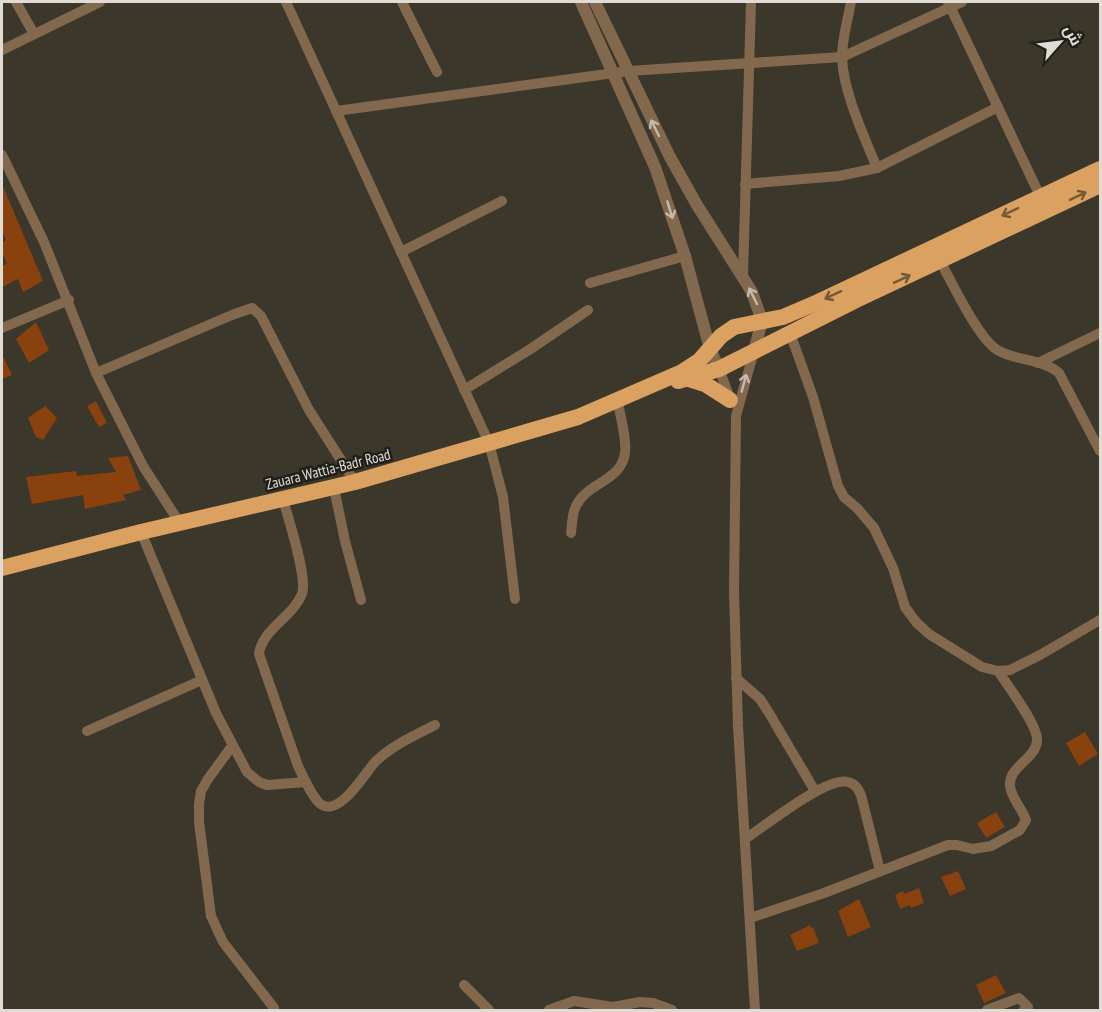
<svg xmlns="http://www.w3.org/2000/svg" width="1102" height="1012" font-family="'PT Sans Narrow',Cairo,sans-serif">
<rect width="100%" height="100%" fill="#3c372b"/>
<g fill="#89410e">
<polygon points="2,184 43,281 23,292 18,279 2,287 2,266 7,264 2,253 2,243 6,240 2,231"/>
<polygon points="36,322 49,350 29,363 16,339"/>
<polygon points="2,354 12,375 2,379"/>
<polygon points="96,401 107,423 99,427 87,406"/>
<polygon points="45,406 57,418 43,440 36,437 28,418"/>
<polygon points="128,456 141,490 123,495 126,500 85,509 83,495 32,504 26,477 76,471 77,476 116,472 108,458"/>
<polygon points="1085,732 1098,754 1079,766 1066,743"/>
<polygon points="996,812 1005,827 986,838 977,823"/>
<polygon points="958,871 966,889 950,896 941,877"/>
<polygon points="919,888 924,903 911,908 910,905 900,909 895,895 903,891 904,894"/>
<polygon points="859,899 871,927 848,937 838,911"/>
<polygon points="810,925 811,928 813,927 819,943 797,951 790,935"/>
<polygon points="996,975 1006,993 984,1003 976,985"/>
</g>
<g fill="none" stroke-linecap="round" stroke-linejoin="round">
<g stroke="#82694e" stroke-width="10">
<polyline points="16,2 34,34"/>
<polyline points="286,2 401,252"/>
<polyline points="402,2 437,72"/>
<path d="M 851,2 C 848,19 842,39 842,57 C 843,92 864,136 877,168"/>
<polyline points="948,2 1041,198"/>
<polyline points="2,50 100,2"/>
<polyline points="336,111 629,71 842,57 962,2"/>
<polyline points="2,155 44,242 96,373 143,466 179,522"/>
<polyline points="745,184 839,176 877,168 998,107"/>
<polyline points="502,201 401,252 489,443 503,497 515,599"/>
<path d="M 940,261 C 952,282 979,341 999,351 C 1018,361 1043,359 1059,373 L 1100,451"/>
<polyline points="743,275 751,2"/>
<polyline points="590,283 685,256"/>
<polyline points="2,328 69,300"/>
<polyline points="790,333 813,397 838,486 844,497 857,508 874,528 893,568 905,607 916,622 929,634 982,667 998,671 1010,670 1040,655 1100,620"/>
<polyline points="754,351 736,416 734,592 738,726 755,1010"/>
<polyline points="1038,363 1100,333"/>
<polyline points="719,369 731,401"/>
<polyline points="96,373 232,315 252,308 261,316 309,410 355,482"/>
<polyline points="464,390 529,350 588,310"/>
<polyline points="334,488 345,541 361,600"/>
<path d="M 283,499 C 288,518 308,578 302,594 C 293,617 262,629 259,654 L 298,766 C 303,776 313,800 322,805 C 341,816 366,771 376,761 C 393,745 415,735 435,725"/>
<polyline points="141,532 216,713 247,772 259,782 267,785 306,782"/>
<path d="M 571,533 C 572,524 572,514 576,506 C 587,482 621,482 625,453 C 627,437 620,417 618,402"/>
<polyline points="736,678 760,699 769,713 815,791"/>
<polyline points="87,731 202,680"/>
<polyline points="232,746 208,779 201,791 199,804 199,822 211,916 223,942 274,1008"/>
<path d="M 745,839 C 765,826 827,776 848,782 C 856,784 858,789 861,795 L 880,871"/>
<path d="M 750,918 L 824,893 L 948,845 L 957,845 L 973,849 L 991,846 L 1020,830 L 1026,820 C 1022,809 1011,797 1010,786 C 1008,766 1038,758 1037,739 C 1037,725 1007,684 998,671"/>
<polyline points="464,985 489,1010"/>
<polyline points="549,1010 574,1001 613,1007 640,1002 653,1003 672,1010"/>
<polyline points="987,1010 1019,998 1028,1007 1024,1010"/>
</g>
<g stroke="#82694e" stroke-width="12">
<polyline points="581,2 655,167 685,256 710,349 719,369"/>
<polyline points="595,2 670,157 697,205 752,292 762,321 754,351"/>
</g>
<g stroke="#daa161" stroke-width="16">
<polyline points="689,379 705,384 730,400"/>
<polyline points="678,381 719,369 856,300 1100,185"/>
<polyline points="2,568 141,532 355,482 578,417 682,372 699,361 721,336 734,327 783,317 818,302 1100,169"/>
</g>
</g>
<defs><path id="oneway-shaft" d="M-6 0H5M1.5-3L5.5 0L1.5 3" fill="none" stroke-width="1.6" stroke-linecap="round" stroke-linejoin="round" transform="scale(1.5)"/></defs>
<g stroke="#c4baac">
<use href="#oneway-shaft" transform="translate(655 128) rotate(-116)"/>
<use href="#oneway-shaft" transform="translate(670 210) rotate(73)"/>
<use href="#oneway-shaft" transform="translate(753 296) rotate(-116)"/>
<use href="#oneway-shaft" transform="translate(744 383) rotate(-75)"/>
</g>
<g stroke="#745a39">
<use href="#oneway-shaft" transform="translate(1078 196) rotate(-26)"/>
<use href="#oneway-shaft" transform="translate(1010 212) rotate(155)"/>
<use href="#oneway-shaft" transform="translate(902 279) rotate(-25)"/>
<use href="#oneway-shaft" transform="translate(833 295) rotate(155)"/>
</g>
<g text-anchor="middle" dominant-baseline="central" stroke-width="5" stroke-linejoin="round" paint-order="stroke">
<g font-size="15" fill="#e0dcd5" stroke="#211f19">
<text transform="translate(328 469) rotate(-14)">Zauara Wattia-Badr Road</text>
</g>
</g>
<rect width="1102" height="1012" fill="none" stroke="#e0dcd5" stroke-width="6"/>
<g transform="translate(1060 42) rotate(62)" stroke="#211f19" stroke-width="4.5" paint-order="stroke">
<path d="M0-4.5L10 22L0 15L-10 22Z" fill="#e0dcd5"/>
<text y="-9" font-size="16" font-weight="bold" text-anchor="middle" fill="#e0dcd5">ش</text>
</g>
</svg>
